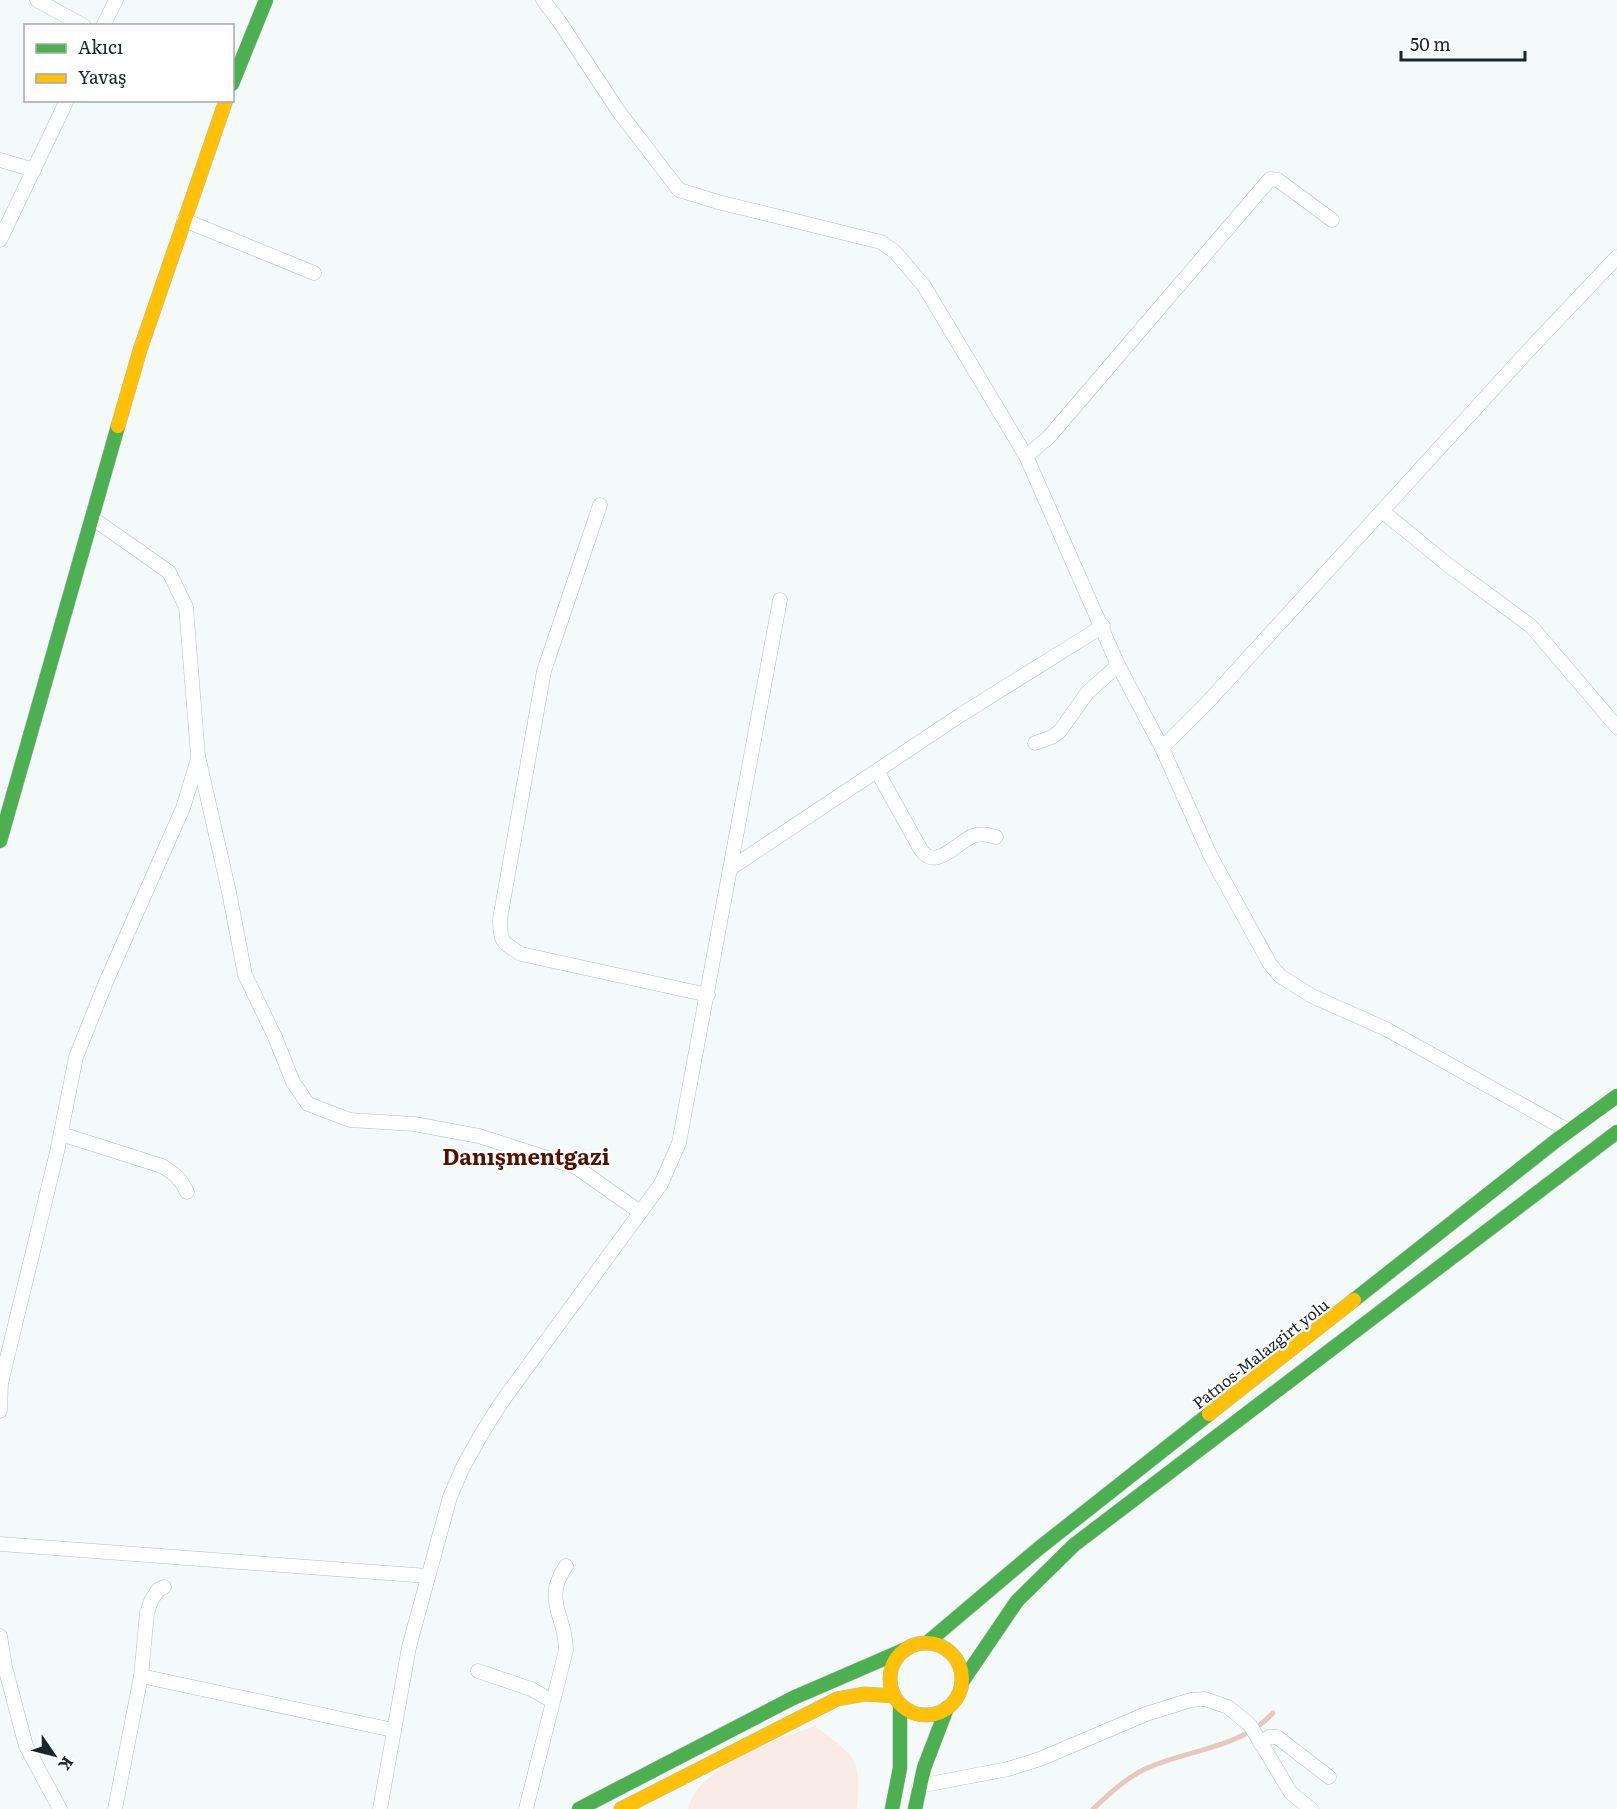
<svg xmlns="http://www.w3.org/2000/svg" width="1617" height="1809" font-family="Literata,serif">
<rect width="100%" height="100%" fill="#f4fafa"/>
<path fill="#f8ebe6" d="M 815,1726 C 855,1757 862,1756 857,1809 L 688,1809 C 699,1765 776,1739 815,1726 Z"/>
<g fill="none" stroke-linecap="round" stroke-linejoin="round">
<path stroke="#e8c8be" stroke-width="5" d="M 1093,1809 C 1111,1792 1129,1775 1152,1766 C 1193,1749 1242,1747 1273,1713"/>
<defs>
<g id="street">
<polyline points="37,0 84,26"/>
<polyline points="543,0 559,21 619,112 679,190 718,202 881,242 895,252 924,286 1026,456 1118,665 1162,748 1211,857 1270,964 1280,976 1312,996 1386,1029 1569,1131"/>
<polyline points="103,26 116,0"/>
<polyline points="0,160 34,170"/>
<polyline points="184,220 314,273"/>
<polyline points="0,240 67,100"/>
<polyline points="1026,456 1048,438 1270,179 1278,180 1332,220"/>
<path d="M 600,505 L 544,671 L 500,919 C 500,942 502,942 521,954 L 708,995"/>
<polyline points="1382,511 1448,565 1531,626 1617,727"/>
<polyline points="92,518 169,572 186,607 198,756 229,892 245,975 275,1037 293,1082 308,1104 350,1120 414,1124 479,1136 576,1167 640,1212"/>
<polyline points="1035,743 1052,737 1060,731 1087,693 1118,665"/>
<polyline points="1162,748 1207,703 1527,352 1617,257"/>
<path d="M 877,771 L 921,850 C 936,871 956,843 973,836 C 981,833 988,835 996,837"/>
<polyline points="731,868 962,714 1103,626"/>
<path d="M 61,1134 L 162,1166 C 174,1173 181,1179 187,1192"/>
<polyline points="0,1411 1,1383 57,1152 76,1057 106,982 183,808 198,759"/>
<polyline points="0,1544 428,1576"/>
<polyline points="0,1636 5,1667 26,1746 60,1809"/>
<polyline points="478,1671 531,1689 552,1701"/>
<polyline points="141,1676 393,1730"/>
<polyline points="1260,1743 1269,1737 1277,1737 1329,1777"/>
<polyline points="919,1786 1008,1769 1040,1759 1146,1714 1191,1700 1205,1699 1228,1707 1250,1725 1291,1793 1311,1809"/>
<polyline points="115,1809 141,1676 147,1613 151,1601 158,1590 164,1587"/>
<polyline points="380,1809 409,1647 450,1497 463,1467 482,1433 501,1403 661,1184 679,1143 780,600"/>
<path d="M 526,1809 L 566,1650 C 566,1615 542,1601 566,1566"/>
</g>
<g id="fast">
<polyline points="232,84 266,0"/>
<polyline points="0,841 118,426"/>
<polyline points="1354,1300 1558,1139 1617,1096"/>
<polyline points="928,1642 1038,1549 1209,1414"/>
<polyline points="962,1682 1017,1601 1074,1545 1617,1132"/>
<polyline points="579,1809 793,1698 904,1650"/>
<polyline points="892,1809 900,1768 900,1705"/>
<polyline points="915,1809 924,1768 947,1708"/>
</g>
<g id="slow">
<polyline points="118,426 140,350 226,100"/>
<polyline points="1209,1414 1354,1300"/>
<circle cx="926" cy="1679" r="36"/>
<polyline points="621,1809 837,1699 865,1694 894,1696"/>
</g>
</defs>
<use href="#street" stroke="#b6bfbf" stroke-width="15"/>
<use href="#fast" stroke="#b6bfbf" stroke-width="15"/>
<use href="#slow" stroke="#b6bfbf" stroke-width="15"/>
<use href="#street" stroke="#fdfefe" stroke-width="14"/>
<use href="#fast" stroke="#4caf50" stroke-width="14"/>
<use href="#slow" stroke="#ffc107" stroke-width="14"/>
</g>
<g text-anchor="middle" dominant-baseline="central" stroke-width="4.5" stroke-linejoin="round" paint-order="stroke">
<g font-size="16" fill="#192526" stroke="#fff">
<text transform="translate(1260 1353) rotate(-38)">Patnos-Malazgirt yolu</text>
</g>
<g font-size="22" font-weight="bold" fill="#531200" stroke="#fff">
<text x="526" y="1155">Danışmentgazi</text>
</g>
</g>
<rect x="24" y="24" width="210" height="78" fill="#ffffff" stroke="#a3a8a8" stroke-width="1.5"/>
<rect x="36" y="44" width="30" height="9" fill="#4caf50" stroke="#a3a8a8" stroke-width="1.5"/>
<text x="78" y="54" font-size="18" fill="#192526">Akıcı</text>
<rect x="36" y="74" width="30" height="9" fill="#ffc107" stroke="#a3a8a8" stroke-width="1.5"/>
<text x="78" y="84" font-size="18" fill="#192526">Yavaş</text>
<g transform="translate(54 1755) rotate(125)" stroke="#ffffff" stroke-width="4.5" paint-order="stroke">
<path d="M0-4.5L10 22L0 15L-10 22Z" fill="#192526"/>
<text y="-9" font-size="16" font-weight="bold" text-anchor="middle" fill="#192526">K</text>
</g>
<path d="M1401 51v9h124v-9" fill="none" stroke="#192526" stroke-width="3"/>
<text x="1410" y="51" font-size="18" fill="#192526" stroke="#ffffff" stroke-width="4.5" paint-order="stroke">50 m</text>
</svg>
